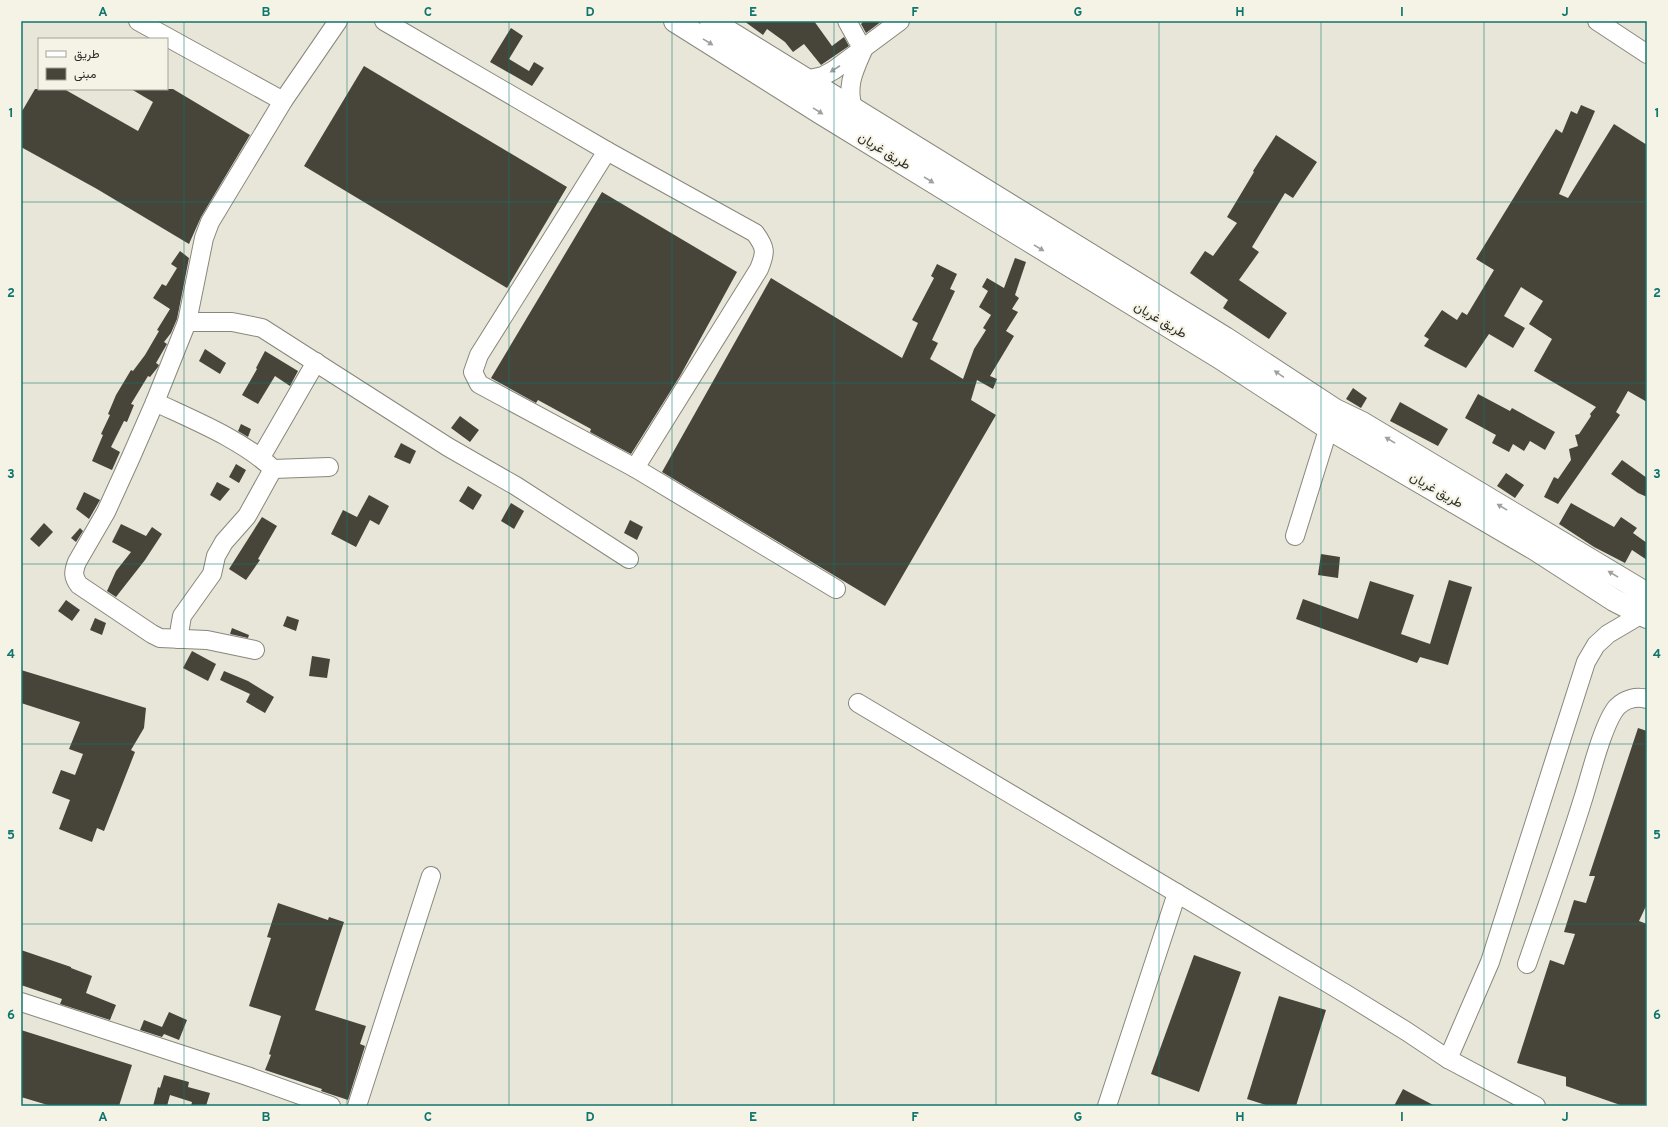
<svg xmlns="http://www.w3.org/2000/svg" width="1668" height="1127" font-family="Overpass,Vazirmatn,sans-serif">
<rect width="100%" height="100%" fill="#e8e6d8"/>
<g fill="#47453a">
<polygon points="744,21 814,21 832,46 844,37 849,46 821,65 804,44 793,52 785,42 767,29 763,35"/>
<polygon points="864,21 882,21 866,33 861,24"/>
<polygon points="511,28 523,36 509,59 529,71 534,62 544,68 532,86 490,62"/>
<polygon points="364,66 567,187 507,288 304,166"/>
<polygon points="35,89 64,89 138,131 153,102 131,89 173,89 250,135 201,217 189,244 97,189 21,147 21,113"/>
<polygon points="1581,105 1595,111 1559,194 1568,198 1614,124 1647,145 1647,402 1628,391 1616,412 1620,415 1558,504 1544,497 1554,477 1558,479 1571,460 1569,449 1578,446 1575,435 1579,434 1591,416 1590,414 1596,407 1534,371 1552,339 1529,324 1543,301 1521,287 1504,316 1525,328 1513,348 1489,334 1466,368 1424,346 1429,339 1424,336 1442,310 1457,320 1462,312 1467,315 1494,270 1476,259 1556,129 1562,133 1571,111 1577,114"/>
<polygon points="1276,135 1317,162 1293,198 1285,193 1252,247 1259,252 1239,280 1287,313 1269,339 1223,308 1228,300 1190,273 1205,251 1213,256 1237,223 1227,217 1254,172 1253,171"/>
<polygon points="602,192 737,272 680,376 631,454 590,432 591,429 538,400 536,403 491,378"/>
<polygon points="180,251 189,258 177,319 171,333 164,342 167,344 156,363 159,365 158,367 150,377 148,376 131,404 134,405 127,422 124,421 111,447 120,452 112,470 92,461 103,435 101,434 110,415 108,414 116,395 131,370 133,371 145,355 159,331 157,330 170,309 153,298 162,284 166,286 177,268 171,264"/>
<polygon points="1015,258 1026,262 1015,295 1019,298 1012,309 1018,312 1006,331 1014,336 990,376 997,379 993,389 977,380 971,400 996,415 885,606 662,472 771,278 902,358 918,323 912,320 934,278 931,276 937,264 957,274 950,289 955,291 932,340 938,343 930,359 963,379 974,349 986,330 983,328 991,315 979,307 988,291 982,287 987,278 1004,288"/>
<polygon points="205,349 226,363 220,374 199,361"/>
<polygon points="265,351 298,371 290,386 275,376 258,404 242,395 257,369 256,368"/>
<polygon points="1353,388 1367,398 1361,408 1346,399"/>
<polygon points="1478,394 1510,411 1512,408 1555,432 1545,450 1530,441 1524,451 1513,444 1509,452 1492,443 1496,435 1465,418"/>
<polygon points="1400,402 1448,429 1438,446 1390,421"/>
<polygon points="460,416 479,430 470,442 451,428"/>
<polygon points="241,424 251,429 248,437 238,431"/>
<polygon points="401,443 416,451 410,464 394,457"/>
<polygon points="1622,460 1647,478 1647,497 1638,493 1611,474"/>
<polygon points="236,464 246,470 239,483 229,477"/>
<polygon points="1506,473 1524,485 1515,498 1497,486"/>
<polygon points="217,482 230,489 220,501 210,495"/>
<polygon points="468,486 482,495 473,510 459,501"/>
<polygon points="84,492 100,500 89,519 76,509"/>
<polygon points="369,495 389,506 379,525 370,520 356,547 331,534 343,510 357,517"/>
<polygon points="511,503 524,511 514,529 501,521"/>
<polygon points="1571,503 1614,527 1621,517 1637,528 1633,533 1647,543 1647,560 1632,550 1625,563 1594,547 1559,524"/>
<polygon points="262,517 277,526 258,559 260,560 246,580 229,569"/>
<polygon points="630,520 643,527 637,540 624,533"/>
<polygon points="44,523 53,532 39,547 30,539"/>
<polygon points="121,524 146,536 152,527 162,534 145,560 116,597 107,591 116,571 131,552 112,542"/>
<polygon points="80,528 83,531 76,542 71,538"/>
<polygon points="1321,554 1340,557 1338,578 1318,575"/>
<polygon points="1449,580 1472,587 1448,665 1420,657 1417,663 1296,619 1303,599 1358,619 1370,581 1414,595 1401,634 1430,644"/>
<polygon points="66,600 80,610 72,621 58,611"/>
<polygon points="287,616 299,620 296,631 283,626"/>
<polygon points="95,618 106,623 102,635 90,630"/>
<polygon points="232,628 249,635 248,638 230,634"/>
<polygon points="192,651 216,664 208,681 183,668"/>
<polygon points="312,656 330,659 327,678 309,676"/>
<polygon points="21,670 146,708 144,728 131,750 135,752 104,831 97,828 92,842 59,829 70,800 52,793 61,770 75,775 83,754 69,749 80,722 21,703"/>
<polygon points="224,671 248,681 274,697 265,713 246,702 250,694 220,680"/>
<polygon points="1638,728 1647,731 1647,904 1639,921 1647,924 1647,1106 1623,1106 1566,1086 1566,1077 1517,1063 1550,960 1564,965 1575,934 1564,932 1574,900 1586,903 1595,876 1589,876"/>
<polygon points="278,903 328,920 329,917 344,922 315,1010 366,1026 360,1044 365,1046 348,1100 321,1091 322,1089 265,1070 271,1055 269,1054 281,1016 249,1006 271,938 267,937"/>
<polygon points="21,950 71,967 71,968 92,976 86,993 116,1005 110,1020 60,1004 62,999 21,985"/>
<polygon points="1194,955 1241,972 1199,1092 1151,1074"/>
<polygon points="1279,996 1326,1010 1296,1106 1269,1106 1247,1099"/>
<polygon points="169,1012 187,1020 179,1040 164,1034 162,1037 140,1030 144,1020 162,1027"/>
<polygon points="21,1030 132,1065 119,1106 51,1106 21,1097"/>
<polygon points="164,1075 189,1082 188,1087 210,1093 206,1106 191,1106 192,1102 170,1095 167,1106 153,1106 158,1087 160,1088"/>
<polygon points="1403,1089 1435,1106 1394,1106"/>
</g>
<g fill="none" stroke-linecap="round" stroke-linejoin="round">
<defs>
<g id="minor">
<polyline points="138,21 283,101"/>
<path d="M 384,21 L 607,151 L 755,233 C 766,248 766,252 759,269 L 635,468"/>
<path d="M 847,21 L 863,50 C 854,71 846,85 853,108"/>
<polyline points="1597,21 1647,54"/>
<polyline points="805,80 823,76 834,70 900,21"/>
<polyline points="607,151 479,355 473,372 479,384 635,468 836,589"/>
<polyline points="187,322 232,322 262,328 448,447 516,486 629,559"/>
<path d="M 155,402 C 193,420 243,440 273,469 L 329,467"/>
<polyline points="261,457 316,362"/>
<polyline points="1295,536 1332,417"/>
<polyline points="178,639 182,616 212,574 216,556 224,542 247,516 273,469"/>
<path d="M 255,650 L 207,640 L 160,638 L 152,634 L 79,585 C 73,577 73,572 77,562 L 106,512 L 131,457 L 155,402 L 187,322 L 204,238 L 210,222 L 283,101 L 338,21"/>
<polyline points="858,703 1346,994 1406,1031 1448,1059 1536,1106"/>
<path d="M 1527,964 C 1546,909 1566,854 1583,799 C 1590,777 1603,723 1617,707 C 1625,699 1636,696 1647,699"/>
<polyline points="21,1002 247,1076 331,1106"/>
<polyline points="1448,1059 1490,962 1586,662 1596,645 1608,634 1647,611"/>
<polyline points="357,1106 431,876"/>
<polyline points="1107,1106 1177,893"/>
</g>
<g id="highway">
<polyline points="675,21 821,113 1219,357 1328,428 1535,549 1614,600 1647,617"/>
<polyline points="711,21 1225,338 1335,410 1362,423 1647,594"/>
</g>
</defs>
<use href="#minor" stroke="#89877b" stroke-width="20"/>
<use href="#highway" stroke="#89877b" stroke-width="24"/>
<use href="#minor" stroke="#fff" stroke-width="18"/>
<use href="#highway" stroke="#fff" stroke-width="22"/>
</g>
<defs><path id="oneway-solid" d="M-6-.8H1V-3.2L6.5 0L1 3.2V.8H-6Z"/></defs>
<g fill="#a0a09d">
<use href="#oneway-solid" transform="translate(708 42) rotate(32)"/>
<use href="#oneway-solid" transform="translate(835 69) rotate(147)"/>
<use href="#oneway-solid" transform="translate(818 111) rotate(32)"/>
<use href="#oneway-solid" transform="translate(929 180) rotate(32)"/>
<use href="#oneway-solid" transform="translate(1039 248) rotate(31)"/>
<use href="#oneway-solid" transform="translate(1279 374) rotate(-146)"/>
<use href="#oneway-solid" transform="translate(1390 440) rotate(-149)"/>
<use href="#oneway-solid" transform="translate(1502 507) rotate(-149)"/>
<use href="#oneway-solid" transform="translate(1613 574) rotate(-149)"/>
</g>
<path fill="none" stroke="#0f766e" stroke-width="1" stroke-opacity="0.55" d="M 184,21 L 184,1106M 347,21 L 347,1106M 509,21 L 509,1106M 672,21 L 672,1106M 834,21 L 834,1106M 996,21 L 996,1106M 1159,21 L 1159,1106M 1321,21 L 1321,1106M 1484,21 L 1484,1106M 21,202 L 1647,202M 21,383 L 1647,383M 21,564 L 1647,564M 21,744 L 1647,744M 21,924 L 1647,924"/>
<g text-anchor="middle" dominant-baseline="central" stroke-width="4" stroke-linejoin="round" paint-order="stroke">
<g font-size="13" fill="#2c2c26" stroke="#f5f3e5">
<text transform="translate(884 152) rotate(32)">طريق غريان</text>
<text transform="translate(1160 321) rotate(31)">طريق غريان</text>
<text transform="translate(1436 491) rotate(30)">طريق غريان</text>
</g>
</g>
<rect width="1668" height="1127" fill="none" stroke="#f5f3e5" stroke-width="44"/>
<rect x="38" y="38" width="130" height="52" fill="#f5f3e5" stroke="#a5a399"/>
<rect x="46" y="51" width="20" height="6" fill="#ffffff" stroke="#a5a399"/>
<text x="74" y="58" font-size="12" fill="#2c2c26">طريق</text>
<rect x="46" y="68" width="20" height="12" fill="#47453a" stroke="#a5a399"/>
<text x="74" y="78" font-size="12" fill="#2c2c26">مبنى</text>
<rect x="22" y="22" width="1624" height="1083" fill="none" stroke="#0f766e" stroke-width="1.5"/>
<g font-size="13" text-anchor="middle" font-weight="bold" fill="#0f766e">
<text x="103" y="16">A</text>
<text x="266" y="16">B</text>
<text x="428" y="16">C</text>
<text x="590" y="16">D</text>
<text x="753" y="16">E</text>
<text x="915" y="16">F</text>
<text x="1078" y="16">G</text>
<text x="1240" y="16">H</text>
<text x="1402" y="16">I</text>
<text x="1565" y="16">J</text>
<text x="11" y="117">1</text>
<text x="1657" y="117">1</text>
<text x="11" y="297">2</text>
<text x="1657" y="297">2</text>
<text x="11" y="478">3</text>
<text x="1657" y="478">3</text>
<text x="11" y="658">4</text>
<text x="1657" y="658">4</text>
<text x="11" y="839">5</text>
<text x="1657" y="839">5</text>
<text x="11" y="1019">6</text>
<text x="1657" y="1019">6</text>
<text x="103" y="1121">A</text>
<text x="266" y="1121">B</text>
<text x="428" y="1121">C</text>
<text x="590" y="1121">D</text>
<text x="753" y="1121">E</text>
<text x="915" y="1121">F</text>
<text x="1078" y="1121">G</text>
<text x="1240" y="1121">H</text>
<text x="1402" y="1121">I</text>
<text x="1565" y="1121">J</text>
</g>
</svg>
